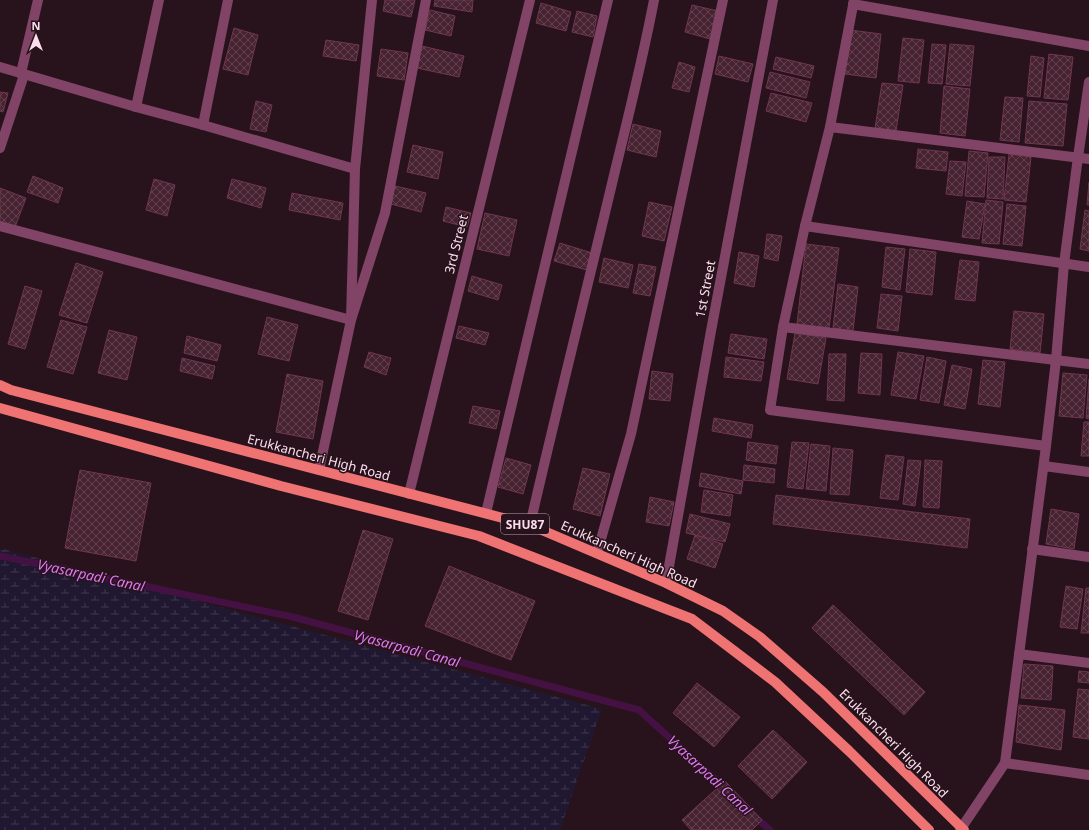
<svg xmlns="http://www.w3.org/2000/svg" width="1089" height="830" font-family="'Noto Sans',sans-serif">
<defs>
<pattern id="wetland-marsh" width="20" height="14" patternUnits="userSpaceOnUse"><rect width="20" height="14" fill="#201731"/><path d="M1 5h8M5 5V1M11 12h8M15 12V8" fill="none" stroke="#41384f"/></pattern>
<pattern id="building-cross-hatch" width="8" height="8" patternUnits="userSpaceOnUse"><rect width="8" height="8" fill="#472231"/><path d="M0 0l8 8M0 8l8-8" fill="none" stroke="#62424f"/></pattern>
</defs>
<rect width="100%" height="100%" fill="#28131c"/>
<polygon fill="url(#wetland-marsh)" points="0,548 602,709 560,830 0,830"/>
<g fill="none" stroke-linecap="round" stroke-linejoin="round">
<g stroke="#431142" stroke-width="7">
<polyline points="0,556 293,617 639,710 728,791"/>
<polyline points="754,816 770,830"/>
</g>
</g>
<g fill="url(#building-cross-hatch)" stroke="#70364e">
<polygon points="385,0 415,0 411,17 383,11"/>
<polygon points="435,0 473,0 472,12 434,6"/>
<polygon points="541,3 571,12 566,31 536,23"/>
<polygon points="692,5 718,11 710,39 685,32"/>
<polygon points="430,10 455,16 451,36 425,30"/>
<polygon points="577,11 597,16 593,37 572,32"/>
<polygon points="234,28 258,35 248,75 223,69"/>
<polygon points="850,30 881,34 876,78 845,74"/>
<polygon points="903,38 924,40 919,83 898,81"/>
<polygon points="326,40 359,45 356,61 323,56"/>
<polygon points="932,44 946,45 942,84 928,83"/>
<polygon points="950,44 974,46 970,86 946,84"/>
<polygon points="422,46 464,56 459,77 417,68"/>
<polygon points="381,49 408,53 404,80 377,76"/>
<polygon points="1049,54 1073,57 1068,100 1044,98"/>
<polygon points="719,56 753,64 748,82 715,74"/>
<polygon points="1031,56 1044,58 1040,97 1027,96"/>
<polygon points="776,57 814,66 811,78 773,69"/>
<polygon points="679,62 695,67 689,92 672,88"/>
<polygon points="770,72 810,82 806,98 766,88"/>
<polygon points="882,83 903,85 896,131 875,128"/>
<polygon points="944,86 970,89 965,136 940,133"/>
<polygon points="0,92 8,93 3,112 0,111"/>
<polygon points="771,93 812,103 806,122 766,111"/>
<polygon points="1005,97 1023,98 1019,142 1000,140"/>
<polygon points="256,101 272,105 266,132 250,129"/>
<polygon points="1029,101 1067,104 1063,146 1025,143"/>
<polygon points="633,124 661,131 656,157 627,150"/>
<polygon points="413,145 443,152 438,179 407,172"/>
<polygon points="918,149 948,152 946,171 916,168"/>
<polygon points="969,151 988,153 984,197 965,196"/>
<polygon points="1009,154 1031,157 1026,202 1004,200"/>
<polygon points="989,157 1005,157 1003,199 987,198"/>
<polygon points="950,161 966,162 962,196 946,194"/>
<polygon points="33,176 63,188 58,203 27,192"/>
<polygon points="154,179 175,185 167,216 146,210"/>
<polygon points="232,179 266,188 261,208 227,198"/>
<polygon points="1089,182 1089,205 1087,205"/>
<polygon points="395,186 426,193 421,212 391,204"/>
<polygon points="0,188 26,198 15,227 0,222"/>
<polygon points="292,193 343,203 340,220 289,210"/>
<polygon points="986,200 1003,202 999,244 982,243"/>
<polygon points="967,201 985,204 979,239 962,237"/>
<polygon points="649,202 672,207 664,241 642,236"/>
<polygon points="1007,204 1026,206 1022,246 1003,244"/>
<polygon points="446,207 471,213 467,227 443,221"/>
<polygon points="1085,210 1089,211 1089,251 1080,249"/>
<polygon points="485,213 517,220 509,256 477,249"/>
<polygon points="767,234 782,236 778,261 764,258"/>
<polygon points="560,243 592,253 587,270 554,261"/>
<polygon points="806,244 839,248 829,328 797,324"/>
<polygon points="886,247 905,249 900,290 882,287"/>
<polygon points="910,249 936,252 932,295 906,292"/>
<polygon points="739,252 759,256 754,287 734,283"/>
<polygon points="604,258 633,265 628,288 599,282"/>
<polygon points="960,260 979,262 975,301 955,299"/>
<polygon points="76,263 103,272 87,323 59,315"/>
<polygon points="639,264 656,267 650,296 633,293"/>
<polygon points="472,276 502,285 498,300 468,291"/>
<polygon points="838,284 858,287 853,331 833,328"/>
<polygon points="25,286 42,291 25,349 8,344"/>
<polygon points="881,294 902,296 898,331 877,328"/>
<polygon points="1014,311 1044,314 1040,353 1010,349"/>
<polygon points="267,317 298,325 289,361 258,354"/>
<polygon points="61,320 87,327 73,374 47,367"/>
<polygon points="459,326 489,333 485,345 456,338"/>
<polygon points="109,330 137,337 127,380 98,373"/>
<polygon points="795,333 826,338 818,384 787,379"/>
<polygon points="731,334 767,339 764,359 728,353"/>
<polygon points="187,336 221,345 217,361 184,353"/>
<polygon points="369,352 391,358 386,375 364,367"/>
<polygon points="898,352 924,356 916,399 891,395"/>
<polygon points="861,353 882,354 880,395 858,393"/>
<polygon points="829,354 846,354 844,401 827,400"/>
<polygon points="726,357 764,362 761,381 724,377"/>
<polygon points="927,357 946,361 939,403 920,400"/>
<polygon points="182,358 215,366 212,379 180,371"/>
<polygon points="983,360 1005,362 1000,407 978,404"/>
<polygon points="952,365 972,369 965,409 944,405"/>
<polygon points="652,371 673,374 670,401 649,399"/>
<polygon points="1063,373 1087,375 1083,418 1059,416"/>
<polygon points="287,374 323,381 313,439 276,432"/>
<polygon points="1089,379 1089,419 1086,418"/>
<polygon points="473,406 500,411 496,429 469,423"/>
<polygon points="714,418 753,425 751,438 712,431"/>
<polygon points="1084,422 1089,422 1089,456 1081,456"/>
<polygon points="748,442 778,446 776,464 746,460"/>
<polygon points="792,442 809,443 803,489 787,487"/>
<polygon points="811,444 830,446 826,491 806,489"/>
<polygon points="833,448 853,450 849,495 830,494"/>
<polygon points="886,455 904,457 898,500 880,498"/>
<polygon points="506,458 531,465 523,494 498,487"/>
<polygon points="908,460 921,461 915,506 903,504"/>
<polygon points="925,460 942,461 939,508 923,507"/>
<polygon points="744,465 775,469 774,483 743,480"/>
<polygon points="583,468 610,474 600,516 573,509"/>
<polygon points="80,470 151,483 136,561 65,548"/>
<polygon points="701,473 743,481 741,494 699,486"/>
<polygon points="704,490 733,495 730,516 701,512"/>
<polygon points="776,495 970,519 967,548 773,524"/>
<polygon points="650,497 674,502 669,526 646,522"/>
<polygon points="1051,509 1079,514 1074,549 1046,544"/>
<polygon points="690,514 730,524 725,542 686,533"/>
<polygon points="363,530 393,539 368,620 338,611"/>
<polygon points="695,535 723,544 715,568 687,559"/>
<polygon points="449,566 535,601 511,660 425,626"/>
<polygon points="1066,586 1083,589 1077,629 1060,627"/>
<polygon points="1086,588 1089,588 1089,633 1081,633"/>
<polygon points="833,605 925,692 904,715 812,628"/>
<polygon points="1024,664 1053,666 1051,700 1021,698"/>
<polygon points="1079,671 1089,672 1089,683 1078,682"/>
<polygon points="697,683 740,717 714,747 673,713"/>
<polygon points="1078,689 1089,690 1089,739 1073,737"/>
<polygon points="1019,705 1065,710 1061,750 1016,742"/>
<polygon points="773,730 807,762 772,799 738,766"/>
<polygon points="725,781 762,820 752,830 691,830 682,820"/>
</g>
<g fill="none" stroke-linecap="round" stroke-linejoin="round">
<g stroke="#814467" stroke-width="10">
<polyline points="854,0 830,127 805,226 783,327 770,410 1046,446"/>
<polyline points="853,4 1089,46"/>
<polyline points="0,67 136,107 203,125 355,169"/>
<polyline points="136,107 159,0"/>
<polyline points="203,125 228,0"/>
<polyline points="830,127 1089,159"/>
<polyline points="0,148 23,78 21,73 38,0"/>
<polyline points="0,226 351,320 385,213 426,0"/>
<polyline points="805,226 1089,267"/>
<polyline points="783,327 1089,364"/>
<polyline points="1044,466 1089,472"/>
<polyline points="319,470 351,320 355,169 372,0"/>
<polyline points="409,494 530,0"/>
<polyline points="486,513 608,0"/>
<path d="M 530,525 C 557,407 587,289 615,171 C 629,114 643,58 654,0"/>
<polyline points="1032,549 1089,557"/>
<polyline points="597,553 631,434 723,0"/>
<polyline points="666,583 711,331 773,0"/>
<polyline points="1019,654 1089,663"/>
<polyline points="1005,763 1089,775"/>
<polyline points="960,830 1005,763 1046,446 1056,360 1064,264 1078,157 1089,82"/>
</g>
<g stroke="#ef7372" stroke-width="10">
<polyline points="0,385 11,390 530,525 666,583 723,611 760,637 823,692 964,830"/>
<polyline points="0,408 281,486 479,536 692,619 775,682 849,751 929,830"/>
</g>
</g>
<g text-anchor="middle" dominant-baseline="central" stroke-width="3" stroke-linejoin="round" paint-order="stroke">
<rect fill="#28131c" stroke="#bca1ae" stroke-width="1" x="501" y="514" width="48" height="20" rx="3"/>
<g font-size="12" font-weight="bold" fill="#fbdeed">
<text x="525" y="524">SHU87</text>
</g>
<g font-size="13" fill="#fbdeed" stroke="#28131c">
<text transform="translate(456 244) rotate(-76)">3rd Street</text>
<text transform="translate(705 289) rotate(-79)">1st Street</text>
<text transform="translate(319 457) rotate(15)">Erukkancheri High Road</text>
<text transform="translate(629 554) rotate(24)">Erukkancheri High Road</text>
<text transform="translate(894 743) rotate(45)">Erukkancheri High Road</text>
</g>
<g font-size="14" font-style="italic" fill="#dd78ef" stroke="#28131c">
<text transform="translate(91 575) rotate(12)">Vyasarpadi Canal</text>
<text transform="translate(407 648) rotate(15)">Vyasarpadi Canal</text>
<text transform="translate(710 775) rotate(43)">Vyasarpadi Canal</text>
</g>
</g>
<g transform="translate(36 36)" stroke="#28131c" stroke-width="3" paint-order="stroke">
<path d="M0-3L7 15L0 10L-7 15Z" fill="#fbdeed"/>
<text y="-6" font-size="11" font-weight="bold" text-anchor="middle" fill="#fbdeed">N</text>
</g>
</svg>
